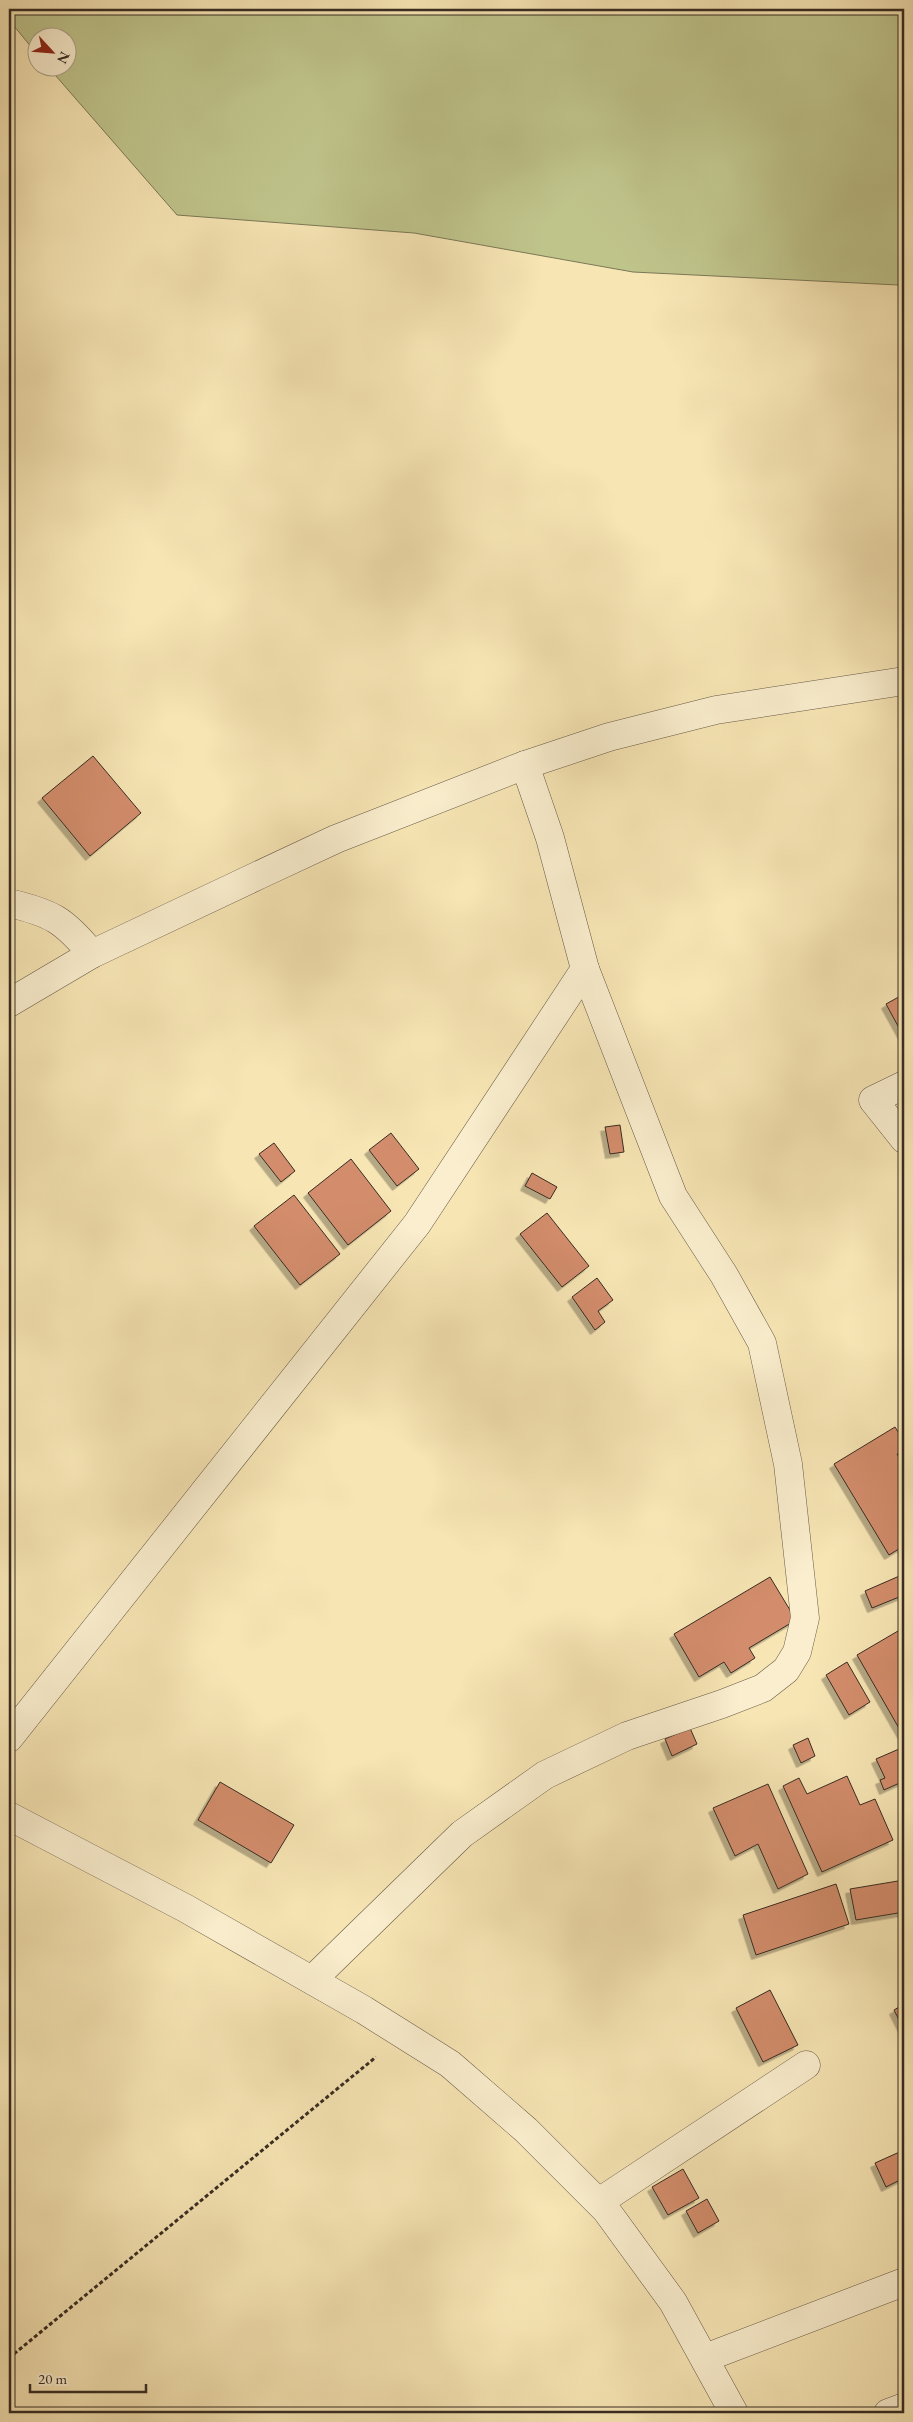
<svg xmlns="http://www.w3.org/2000/svg" width="913" height="2422" font-family="'EB Garamond',serif">
<defs>
<filter id="shadow"><feDropShadow dx="-4.5" dy="4.5" stdDeviation="0" flood-color="#0004"/></filter>
</defs>
<rect width="100%" height="100%" fill="#f7e5b4"/>
<filter id="stains"><feTurbulence type="fractalNoise" baseFrequency=".004" numOctaves="4"/><feColorMatrix values="0 0 0 0 .2 0 0 0 0 .09 0 0 0 0 .02 0 0 0 .5 -.17"/></filter>
<radialGradient id="worn" r=".72"><stop offset=".6" stop-color="#630" stop-opacity="0"/><stop offset="1" stop-color="#630" stop-opacity=".3"/></radialGradient>
<polygon fill="#bfc48b" stroke="#7b7857" points="11,9 904,9 904,282 898,285 633,272 414,233 177,215 49,68 68,68 68,38 38,38 37,54 14,26"/>
<g fill="#d38d6c" stroke="#372c23" filter="url(#shadow)">
<polygon points="93,756 141,813 90,856 42,798"/>
<polygon points="904,994 904,1037 886,1004"/>
<polygon points="620,1125 624,1152 610,1154 605,1127"/>
<polygon points="391,1133 419,1169 397,1186 369,1150"/>
<polygon points="274,1143 295,1171 281,1182 259,1154"/>
<polygon points="351,1159 391,1211 348,1245 308,1193"/>
<polygon points="532,1173 557,1187 550,1199 525,1186"/>
<polygon points="294,1195 340,1254 300,1285 254,1226"/>
<polygon points="547,1213 589,1266 562,1287 520,1234"/>
<polygon points="597,1278 613,1300 598,1311 605,1322 595,1330 572,1297"/>
<polygon points="895,1427 904,1441 904,1450 897,1454 904,1465 904,1551 902,1547 889,1555 834,1464"/>
<polygon points="904,1574 904,1595 872,1608 865,1591"/>
<polygon points="770,1577 796,1620 749,1648 755,1658 731,1673 724,1662 699,1677 674,1634"/>
<polygon points="898,1631 904,1641 904,1737 857,1655"/>
<polygon points="847,1662 870,1702 849,1715 826,1675"/>
<polygon points="690,1728 697,1744 672,1756 665,1739"/>
<polygon points="808,1738 815,1756 801,1763 793,1745"/>
<polygon points="899,1749 904,1762 904,1781 884,1790 880,1780 885,1778 876,1759"/>
<polygon points="847,1776 860,1805 875,1799 893,1840 822,1872 783,1786 799,1778 807,1794"/>
<polygon points="220,1782 294,1825 271,1863 198,1820"/>
<polygon points="768,1784 808,1874 778,1889 758,1844 735,1856 713,1808"/>
<polygon points="904,1880 904,1912 856,1920 850,1889"/>
<polygon points="836,1884 849,1924 756,1955 743,1915"/>
<polygon points="770,1990 798,2045 763,2062 736,2008"/>
<polygon points="904,2004 904,2030 894,2010"/>
<polygon points="904,2150 904,2178 886,2187 875,2163"/>
<polygon points="683,2169 699,2198 668,2215 652,2187"/>
<polygon points="707,2199 719,2221 698,2233 686,2211"/>
</g>
<g fill="none" stroke-linecap="round" stroke-linejoin="round">
<defs>
<g id="minor">
<path d="M 9,903 C 52,913 64,920 92,954"/>
<polyline points="9,1003 92,954 259,875 336,839 525,765 609,737 716,710 904,681"/>
<polyline points="904,1085 873,1100 904,1139"/>
<polyline points="9,1738 417,1224 585,969 550,838 525,765"/>
<polyline points="9,1816 185,1908 364,2010 450,2064 526,2130 606,2210 673,2302 734,2413"/>
<polyline points="312,1980 462,1834 545,1775 627,1736 722,1704 763,1688 786,1670 797,1652 805,1618 788,1464 762,1343 724,1275 673,1196 585,969"/>
<polyline points="599,2202 806,2065"/>
<polyline points="705,2358 904,2282"/>
<polyline points="888,2413 904,2407"/>
</g>
</defs>
<use href="#minor" stroke="#675a47" stroke-width="29"/>
<polyline stroke="#372c23" stroke-width="3" stroke-dasharray="4 2.5" stroke-linecap="butt" points="9,2358 376,2057"/>
<use href="#minor" stroke="#faeece" stroke-width="28"/>
</g>
<rect width="913" height="2422" fill="none" stroke="#f7e5b4" stroke-width="30"/>
<rect x="10" y="10" width="893" height="2402" fill="none" stroke="#372c23" stroke-width="2.5"/>
<rect x="15" y="15" width="883" height="2392" fill="none" stroke="#372c23"/>
<g transform="translate(52 52) rotate(116)"><circle r="24" fill="#faeece" stroke="#aca08a"/>
<path d="M0-4L9 19L0 12L-9 19Z" fill="#8f2418"/>
<text y="-8" font-size="14" font-weight="bold" text-anchor="middle" fill="#372c23">N</text>
</g>
<path d="M30 2384v8h116v-8" fill="none" stroke="#372c23" stroke-width="2.5"/>
<text x="38" y="2384" font-size="15" fill="#372c23" stroke="#faeece" stroke-width="4" paint-order="stroke">20 m</text>
<rect width="100%" height="100%" filter="url(#stains)"/>
<rect width="100%" height="100%" fill="url(#worn)"/>
</svg>
